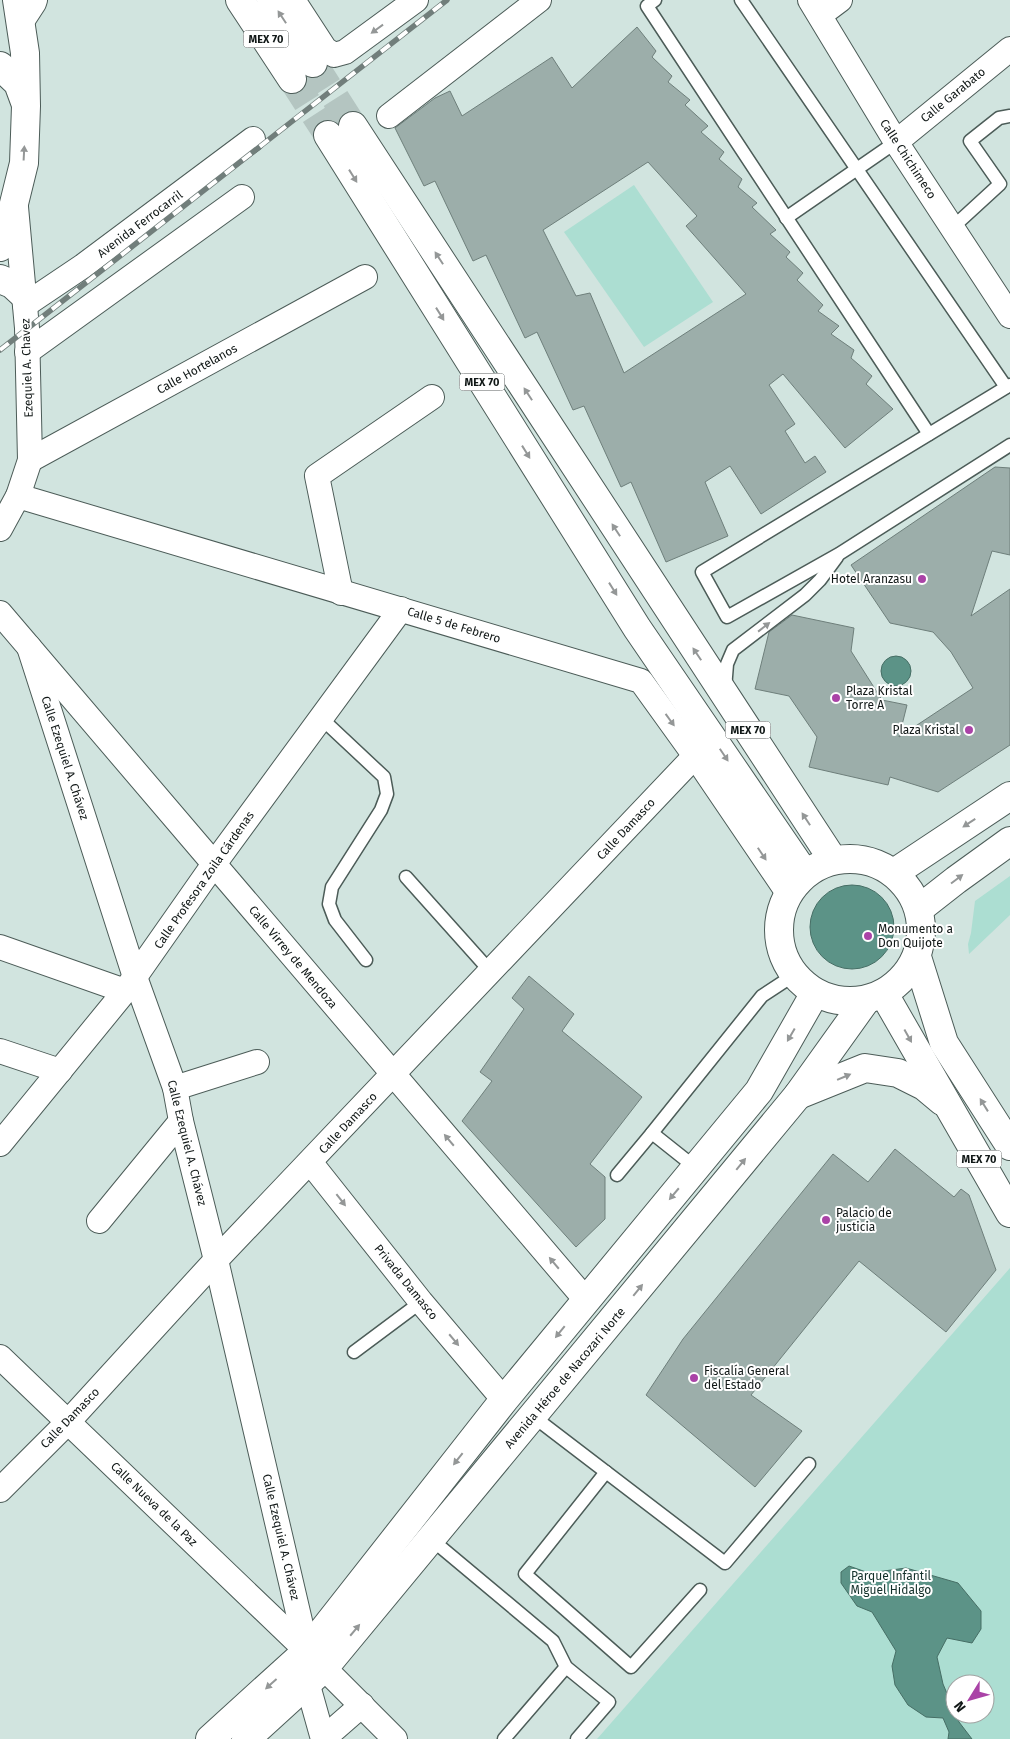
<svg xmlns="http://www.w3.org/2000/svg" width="1010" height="1739" font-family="'Fira Sans',sans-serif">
<rect width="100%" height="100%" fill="#d1e4df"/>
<g fill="#acded2" fill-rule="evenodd">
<polygon points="634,185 713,302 644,347 564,232"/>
<polygon points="1010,876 1010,915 969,954 968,944 971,933 975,901"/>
<path d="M 1010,1268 L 1010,1739 L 597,1739 ZM 955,1684 L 985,1684 L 985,1714 L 955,1714 Z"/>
</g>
<g fill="#5c9387" stroke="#466e65">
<circle cx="896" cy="671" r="15"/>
<circle cx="852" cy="927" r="42"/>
<polygon points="849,1566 869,1573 906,1568 958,1583 981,1611 981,1629 972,1643 947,1638 937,1657 943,1684 959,1722 972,1739 948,1739 949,1732 943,1718 926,1717 908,1705 895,1685 892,1666 896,1651 872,1612 857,1606 841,1583 841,1572"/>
</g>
<g fill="#9caeaa" stroke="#6e7f7b" fill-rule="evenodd">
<path d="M 637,27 L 656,51 L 652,57 L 672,76 L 668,82 L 690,100 L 685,105 L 708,126 L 701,132 L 724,152 L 719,159 L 742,179 L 738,187 L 757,203 L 752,207 L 776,230 L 770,234 L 790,252 L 786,257 L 803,273 L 797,280 L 823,305 L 818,311 L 839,326 L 831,334 L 854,350 L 851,358 L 872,376 L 866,384 L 893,409 L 845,448 L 783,374 L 769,385 L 795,424 L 785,431 L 805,463 L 815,456 L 826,472 L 761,514 L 730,466 L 705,482 L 728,536 L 666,562 L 631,482 L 621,487 L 584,406 L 573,410 L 537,332 L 525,338 L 486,255 L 473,261 L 435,181 L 424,186 L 395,128 L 435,98 L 450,91 L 462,116 L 552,57 L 572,88 ZM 648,162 L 697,216 L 686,226 L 746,294 L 624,373 L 590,293 L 576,296 L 543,230 Z"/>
<polygon points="995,467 1010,468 1010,555 992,551 971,616 1010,589 1010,745 938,792 890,777 888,785 809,767 817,737 789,696 755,689 769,632 792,615 854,628 851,651 882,700 907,705 899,737 973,688 951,652 933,632 890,623 851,565"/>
<polygon points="529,976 574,1014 562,1031 642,1097 590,1164 605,1177 605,1219 576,1247 462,1121 492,1081 480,1072 524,1009 512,998"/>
<polygon points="895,1149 954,1197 961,1189 969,1195 996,1270 946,1332 859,1261 751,1395 802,1431 755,1487 646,1395 683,1339 833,1154 868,1182"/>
</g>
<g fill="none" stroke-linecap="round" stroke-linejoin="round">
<g stroke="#b4c5c1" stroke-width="28" stroke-dasharray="28 14" stroke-linecap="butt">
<polyline points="313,63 353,126"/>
<polyline points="292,79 328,135"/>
</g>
<defs>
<g id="lane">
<polyline points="655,0 647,6 929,434"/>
<polyline points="741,0 1006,387"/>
<polyline points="786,218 896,142"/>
<polyline points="952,228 1000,184 970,141 999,118 1010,116"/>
<polyline points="1010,385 702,572 727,617 839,554 1010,445"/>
<polyline points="725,689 727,664 733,650 805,595 820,580 837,557"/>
<polyline points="321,718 384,777 387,794 381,810 332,887 329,904 335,920 366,960"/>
<polyline points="406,877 491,972"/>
<polyline points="652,1133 762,996 794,975"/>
<polyline points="617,1175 652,1133 696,1168"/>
<polyline points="354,1352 421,1302"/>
<polyline points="534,1417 725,1563 809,1464"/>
<polyline points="606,1472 525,1574 631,1667 700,1590"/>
<polyline points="431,1539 553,1641 566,1667 609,1702 577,1739"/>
<polyline points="504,1739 566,1667"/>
</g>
<g id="street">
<polyline points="293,0 325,49 334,55 345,52 416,0"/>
<polyline points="810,0 896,142 1010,316"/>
<polyline points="820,15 840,0"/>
<polyline points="21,23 34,3 35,0"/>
<polyline points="389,116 539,0"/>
<polyline points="896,142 1010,49"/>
<polyline points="25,305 83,266 253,139"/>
<polyline points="27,352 242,197"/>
<polyline points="30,460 365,277"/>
<polyline points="18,496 641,681 695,756 788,893"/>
<polyline points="0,529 18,496 30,460 27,328 16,207"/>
<polyline points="341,593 317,476 432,397"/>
<polyline points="0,613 586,1300"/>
<polyline points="29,647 135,977 175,1088 181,1121 216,1260 307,1651"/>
<polyline points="0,947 125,991"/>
<polyline points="0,1051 60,1071"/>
<polyline points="175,1088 257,1062"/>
<polyline points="0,1144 125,991 214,864 401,609"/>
<polyline points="310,1162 421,1302 504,1400"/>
<polyline points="99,1221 181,1121"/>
<polyline points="0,1357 307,1651"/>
<polyline points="0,1490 68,1422 216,1260 695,756"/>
<polyline points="324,1668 395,1739"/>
<polyline points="307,1682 323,1739"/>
<polyline points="323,1739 362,1705"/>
</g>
<g id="secondary">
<polyline points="894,873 1010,796"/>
<polyline points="919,909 956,880 1010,841"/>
<polyline points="210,1739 307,1651 504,1400 759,1091 815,993"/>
<polyline points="246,1739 324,1668 798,1095 866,1000"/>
</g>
<g id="primary">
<polyline points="240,0 292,79"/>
<polyline points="271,0 313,63"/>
<polyline points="0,66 18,83 25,102"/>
<polyline points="353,126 833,860"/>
<polyline points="328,135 637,628 805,874"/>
<polyline points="0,247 6,236 24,163 26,106 25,53 17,0"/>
<polyline points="0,279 12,284 24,295"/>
<circle cx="850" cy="930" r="71"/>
<polyline points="917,957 944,1043 1010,1146"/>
<polyline points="884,994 1010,1213"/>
<polyline points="798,1095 865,1068 898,1073 924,1086 942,1101"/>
</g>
</defs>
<use href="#lane" stroke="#4c5c58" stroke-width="15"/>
<use href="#street" stroke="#4c5c58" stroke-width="26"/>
<use href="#secondary" stroke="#4c5c58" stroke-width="30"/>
<use href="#primary" stroke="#4c5c58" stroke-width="30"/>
<use href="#lane" stroke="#fff" stroke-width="12"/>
<use href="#street" stroke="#fff" stroke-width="24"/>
<use href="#secondary" stroke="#fff" stroke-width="28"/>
<use href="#primary" stroke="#fff" stroke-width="28"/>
<defs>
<polyline id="rail" points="0,350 447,0"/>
</defs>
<use href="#rail" stroke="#717e7b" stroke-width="5.5"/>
<use href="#rail" stroke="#fff" stroke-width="4" stroke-dasharray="11" stroke-linecap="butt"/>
</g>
<defs><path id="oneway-solid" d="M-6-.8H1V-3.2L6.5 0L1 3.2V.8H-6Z" transform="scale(1.25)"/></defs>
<g fill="#949797">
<use href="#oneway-solid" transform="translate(282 17) rotate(-123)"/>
<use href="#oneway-solid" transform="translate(377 29) rotate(144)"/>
<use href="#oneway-solid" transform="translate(24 153) rotate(-87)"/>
<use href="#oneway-solid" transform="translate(353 176) rotate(58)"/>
<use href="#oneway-solid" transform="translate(439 258) rotate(-123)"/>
<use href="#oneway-solid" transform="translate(440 314) rotate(58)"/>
<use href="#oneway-solid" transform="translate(528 394) rotate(-123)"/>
<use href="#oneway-solid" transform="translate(526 452) rotate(58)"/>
<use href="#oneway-solid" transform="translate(616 530) rotate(-123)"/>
<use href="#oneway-solid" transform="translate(613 589) rotate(58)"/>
<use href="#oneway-solid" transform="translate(764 627) rotate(-38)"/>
<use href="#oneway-solid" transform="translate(697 654) rotate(-124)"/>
<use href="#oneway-solid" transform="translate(670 720) rotate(54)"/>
<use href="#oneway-solid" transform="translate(724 755) rotate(56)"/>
<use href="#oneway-solid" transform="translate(806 819) rotate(-123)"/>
<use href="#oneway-solid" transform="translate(969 823) rotate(147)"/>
<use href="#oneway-solid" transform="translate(762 854) rotate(56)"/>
<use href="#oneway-solid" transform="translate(957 879) rotate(-37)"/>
<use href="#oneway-solid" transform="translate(791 1035) rotate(120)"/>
<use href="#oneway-solid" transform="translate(908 1036) rotate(61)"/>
<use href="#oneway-solid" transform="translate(844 1077) rotate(-23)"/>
<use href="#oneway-solid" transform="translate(984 1105) rotate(-122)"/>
<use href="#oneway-solid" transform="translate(449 1140) rotate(-130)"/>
<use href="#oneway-solid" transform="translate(741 1164) rotate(-51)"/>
<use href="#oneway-solid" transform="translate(674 1194) rotate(130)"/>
<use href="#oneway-solid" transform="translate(341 1200) rotate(52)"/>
<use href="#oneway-solid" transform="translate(554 1263) rotate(-130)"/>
<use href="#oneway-solid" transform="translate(638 1290) rotate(-51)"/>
<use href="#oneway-solid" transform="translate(560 1332) rotate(129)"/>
<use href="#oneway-solid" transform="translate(454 1340) rotate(50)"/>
<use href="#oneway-solid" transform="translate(458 1459) rotate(128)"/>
<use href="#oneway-solid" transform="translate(355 1630) rotate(-50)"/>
<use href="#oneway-solid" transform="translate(271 1684) rotate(138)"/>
</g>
<g fill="#aa43a7" stroke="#fff" stroke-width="2">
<circle cx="922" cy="579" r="5"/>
<circle cx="836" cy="698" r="5"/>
<circle cx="969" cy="730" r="5"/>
<circle cx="868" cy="936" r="5"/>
<circle cx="826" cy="1220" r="5"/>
<circle cx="694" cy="1378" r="5"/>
</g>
<g text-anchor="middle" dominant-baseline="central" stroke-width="4" stroke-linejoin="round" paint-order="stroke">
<g fill="#fff" stroke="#585d5d" stroke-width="1">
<rect x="243.5" y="30.5" width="45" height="17" rx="4"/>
<rect x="459.5" y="373.5" width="45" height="17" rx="4"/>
<rect x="725.5" y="721.5" width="45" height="17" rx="4"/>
<rect x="956.5" y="1150.5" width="45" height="17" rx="4"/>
</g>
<g font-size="11" font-weight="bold" fill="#111817">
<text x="266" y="39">MEX 70</text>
<text x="482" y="382">MEX 70</text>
<text x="748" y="730">MEX 70</text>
<text x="979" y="1159">MEX 70</text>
</g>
<g font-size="12" fill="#111817" stroke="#fff">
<text transform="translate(953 95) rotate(-39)">Calle Garabato</text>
<text transform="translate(908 159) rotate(57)">Calle Chichimeco</text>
<text transform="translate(140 224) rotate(-37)">Avenida Ferrocarril</text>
<text transform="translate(27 368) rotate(-92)">Ezequiel A. Chavez</text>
<text transform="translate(197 369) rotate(-29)">Calle Hortelanos</text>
<text transform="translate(454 625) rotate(17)">Calle 5 de Febrero</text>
<text transform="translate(65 758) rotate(72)">Calle Ezequiel A. Chávez</text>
<text transform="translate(626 829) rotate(-47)">Calle Damasco</text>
<text transform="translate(204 880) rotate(-55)">Calle Profesora Zoila Cárdenas</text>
<text transform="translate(293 957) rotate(50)">Calle Virrey de Mendoza</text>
<text transform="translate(348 1123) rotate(-47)">Calle Damasco</text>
<text transform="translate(187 1143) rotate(76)">Calle Ezequiel A. Chávez</text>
<text transform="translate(406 1282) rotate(51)">Privada Damasco</text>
<text transform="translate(565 1378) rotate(-50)">Avenida Héroe de Nacozari Norte</text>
<text transform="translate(70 1418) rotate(-46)">Calle Damasco</text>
<text transform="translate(154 1504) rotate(44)">Calle Nueva de la Paz</text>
<text transform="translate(281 1537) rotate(77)">Calle Ezequiel A. Chávez</text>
</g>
<g font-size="12" fill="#111817" stroke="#fff" text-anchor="start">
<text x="912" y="579" text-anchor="end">Hotel Aranzasu</text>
<text x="846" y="691">Plaza Kristal<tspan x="846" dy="14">Torre A</tspan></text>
<text x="959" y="730" text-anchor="end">Plaza Kristal</text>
<text x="878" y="929">Monumento a<tspan x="878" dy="14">Don Quijote</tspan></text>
<text x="836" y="1213">Palacio de<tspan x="836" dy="14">justicia</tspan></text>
<text x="704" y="1371">Fiscalía General<tspan x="704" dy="14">del Estado</tspan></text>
</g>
<g font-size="12" fill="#13302a" stroke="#fff">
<text x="891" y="1576">Parque Infantil<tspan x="891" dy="14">Miguel Hidalgo</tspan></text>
</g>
</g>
<g transform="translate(970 1699) rotate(233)"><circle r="24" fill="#ffffff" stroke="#a0a3a2"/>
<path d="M0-4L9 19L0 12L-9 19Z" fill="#aa43a7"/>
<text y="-8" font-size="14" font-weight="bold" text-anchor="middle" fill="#111817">N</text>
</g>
</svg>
